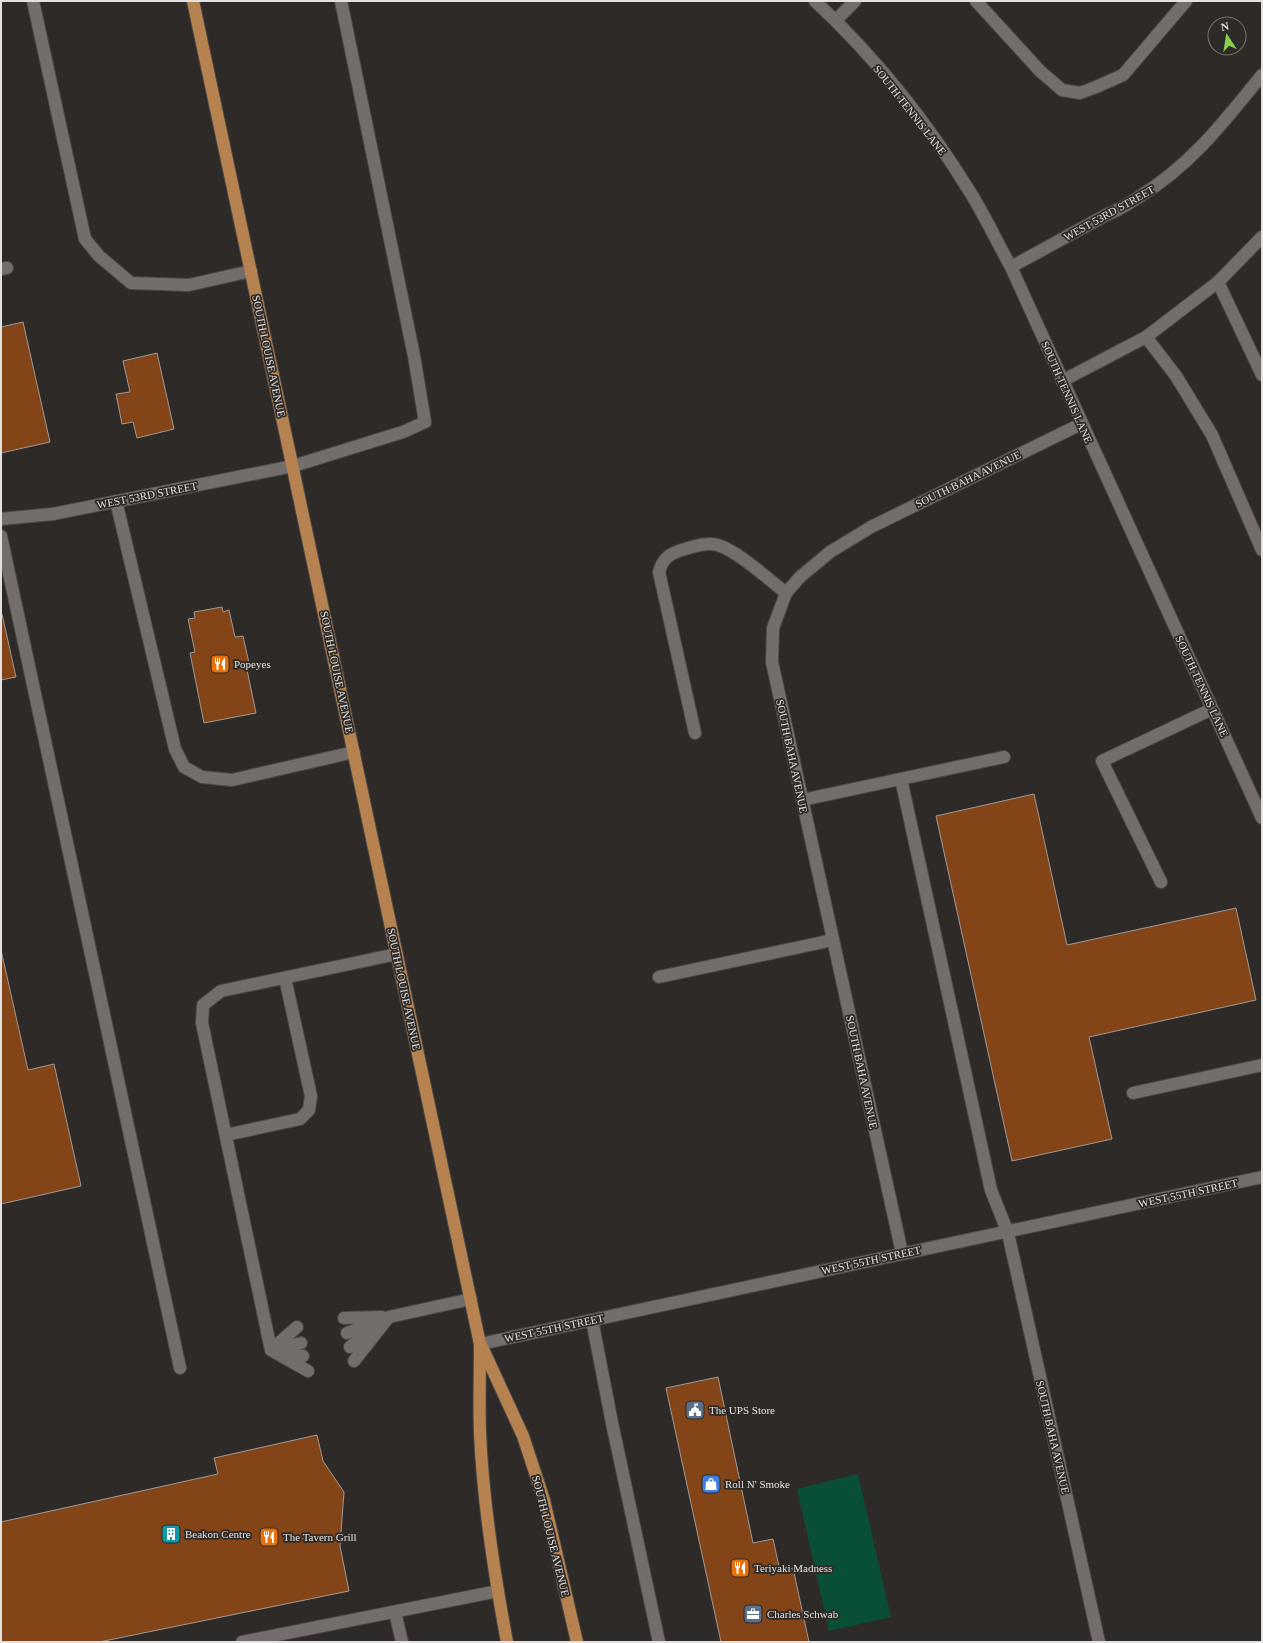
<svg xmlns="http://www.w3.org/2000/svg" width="1263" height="1643" font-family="Georgia,serif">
<rect width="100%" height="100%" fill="#2e2a27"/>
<polygon fill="#094e36" points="858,1474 891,1617 829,1631 797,1489"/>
<g fill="#834517" stroke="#9f9a97">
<polygon points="23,322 50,442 1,453 1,327"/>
<polygon points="157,353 174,429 137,438 133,422 122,424 116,394 130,392 123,361"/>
<polygon points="222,607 223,612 229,610 235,637 243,636 249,663 246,665 256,713 204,723 190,653 195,652 188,619 195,618 194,612"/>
<polygon points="2,614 16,677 1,680 1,615"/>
<polygon points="1034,794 1067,945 1236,908 1256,1000 1089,1037 1112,1139 1012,1161 936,816"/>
<polygon points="1,950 28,1070 54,1064 81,1186 1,1204"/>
<polygon points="718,1377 753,1543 773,1539 780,1571 793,1568 809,1642 721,1642 666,1388"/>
<polygon points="317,1435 323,1461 344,1492 340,1546 349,1591 99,1642 1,1642 1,1522 218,1474 214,1458"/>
</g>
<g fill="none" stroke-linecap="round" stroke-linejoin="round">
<defs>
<g id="lane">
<polyline points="33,1 85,239 99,256 131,283 189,285 251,271"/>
<polyline points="976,1 1040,71 1062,90 1080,93 1096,87 1123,75 1186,1"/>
<polyline points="836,20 855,1"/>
<polyline points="1,269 7,268"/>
<polyline points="1218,282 1262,375"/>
<polyline points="1146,337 1176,376 1212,435 1262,550"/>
<polyline points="1062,381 1146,337 1218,282 1262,237"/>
<polyline points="293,466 403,432 425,422 414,356 341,1"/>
<polyline points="116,501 175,749 184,767 202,777 232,780 354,752"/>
<polyline points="1,536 180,1368"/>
<path d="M 695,733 L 659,572 C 663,557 671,553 685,549 C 696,546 707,542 718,545 C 739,552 768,579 786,593"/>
<polyline points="901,779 991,1190 1008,1233"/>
<polyline points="802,800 1004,757"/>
<polyline points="1161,882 1102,761 1212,709"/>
<polyline points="659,977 833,940"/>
<polyline points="1133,1093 1262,1065"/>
<polyline points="226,1135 300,1119 309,1110 311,1096 285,978"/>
<polyline points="344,1318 382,1317"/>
<polyline points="592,1320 612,1423 659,1642"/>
<polyline points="347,1333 389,1317 471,1299"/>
<polyline points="301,1343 271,1350 202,1023 203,1005 221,991 397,954"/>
<polyline points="350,1347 374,1328"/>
<polyline points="273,1348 297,1327"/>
<polyline points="271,1350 308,1371"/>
<polyline points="280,1351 303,1356"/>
<polyline points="354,1361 388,1318"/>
<polyline points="395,1612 402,1642"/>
<polyline points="242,1642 498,1591"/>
</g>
<g id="street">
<path d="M 815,1 C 875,57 927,122 970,192 C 985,216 997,242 1011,267 L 1262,818"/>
<path d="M 1011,267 L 1106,215 C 1118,211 1128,204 1139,197 C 1192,164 1223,123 1262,75"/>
<polyline points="1,519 53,514 293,466"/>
<polyline points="1008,1233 1099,1642"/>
<polyline points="902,1253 772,662 773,628 786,593 800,577 830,552 871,527 1081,424"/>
<path d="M 480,1344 C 741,1288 1002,1234 1262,1177"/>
</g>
<g id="primary">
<path d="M 193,1 L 480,1344 C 480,1374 479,1403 480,1433 C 483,1503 494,1573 507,1642"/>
<polyline points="482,1347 523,1436 544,1500 577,1642"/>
</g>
</defs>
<use href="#lane" stroke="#4b4846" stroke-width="14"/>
<use href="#street" stroke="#4b4846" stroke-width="14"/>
<use href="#primary" stroke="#4b4846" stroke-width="14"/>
<use href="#lane" stroke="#736e6b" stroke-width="12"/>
<use href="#street" stroke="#736e6b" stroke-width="12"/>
<use href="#primary" stroke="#b68350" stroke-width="12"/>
</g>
<defs>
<symbol id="restaurant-square" viewBox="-11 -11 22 22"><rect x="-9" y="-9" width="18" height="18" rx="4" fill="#e8710a" stroke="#2e2a27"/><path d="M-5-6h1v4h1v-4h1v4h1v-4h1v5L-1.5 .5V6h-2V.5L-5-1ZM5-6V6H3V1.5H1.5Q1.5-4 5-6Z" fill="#fff"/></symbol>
<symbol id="civic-square" viewBox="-11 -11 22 22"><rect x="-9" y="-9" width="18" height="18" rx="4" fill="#5c6f8a" stroke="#2e2a27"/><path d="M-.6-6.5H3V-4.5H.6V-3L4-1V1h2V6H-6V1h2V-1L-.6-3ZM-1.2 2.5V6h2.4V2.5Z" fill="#fff"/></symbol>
<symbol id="shop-square" viewBox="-11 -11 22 22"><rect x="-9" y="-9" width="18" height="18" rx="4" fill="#3f7fe0" stroke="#2e2a27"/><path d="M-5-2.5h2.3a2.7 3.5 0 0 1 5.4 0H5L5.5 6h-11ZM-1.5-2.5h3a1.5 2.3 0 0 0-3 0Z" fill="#fff"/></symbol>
<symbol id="building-square" viewBox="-11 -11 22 22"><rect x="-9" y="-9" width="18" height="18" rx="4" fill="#0f9aa8" stroke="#2e2a27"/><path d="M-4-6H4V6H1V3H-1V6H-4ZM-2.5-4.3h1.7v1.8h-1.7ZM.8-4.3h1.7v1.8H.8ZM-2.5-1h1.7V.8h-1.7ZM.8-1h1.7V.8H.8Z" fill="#fff"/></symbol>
<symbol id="office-square" viewBox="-11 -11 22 22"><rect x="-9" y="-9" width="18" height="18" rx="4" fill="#5c6f8a" stroke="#2e2a27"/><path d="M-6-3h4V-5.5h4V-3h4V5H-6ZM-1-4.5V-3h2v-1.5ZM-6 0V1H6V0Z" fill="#fff"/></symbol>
</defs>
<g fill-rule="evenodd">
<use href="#restaurant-square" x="209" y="653" width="22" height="22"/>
<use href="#civic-square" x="684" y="1399" width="22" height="22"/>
<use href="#shop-square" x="700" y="1473" width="22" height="22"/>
<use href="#building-square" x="160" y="1523" width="22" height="22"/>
<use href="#restaurant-square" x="258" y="1526" width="22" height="22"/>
<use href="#restaurant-square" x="729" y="1557" width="22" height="22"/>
<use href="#office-square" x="742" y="1603" width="22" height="22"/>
</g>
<g text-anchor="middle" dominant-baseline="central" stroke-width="3.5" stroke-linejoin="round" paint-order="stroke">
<g font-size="11" fill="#e3e1df" stroke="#2e2a27">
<text transform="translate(910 110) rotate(52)">SOUTH TENNIS LANE</text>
<text transform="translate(1109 213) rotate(-29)">WEST 53RD STREET</text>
<text transform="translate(269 356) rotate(78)">SOUTH LOUISE AVENUE</text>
<text transform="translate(1067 392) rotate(66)">SOUTH TENNIS LANE</text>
<text transform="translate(968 479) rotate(-26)">SOUTH BAHA AVENUE</text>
<text transform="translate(147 495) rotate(-11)">WEST 53RD STREET</text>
<text transform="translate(337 672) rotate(78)">SOUTH LOUISE AVENUE</text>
<text transform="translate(1202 686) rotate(65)">SOUTH TENNIS LANE</text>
<text transform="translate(792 756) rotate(78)">SOUTH BAHA AVENUE</text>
<text transform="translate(404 989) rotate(78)">SOUTH LOUISE AVENUE</text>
<text transform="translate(862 1072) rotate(78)">SOUTH BAHA AVENUE</text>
<text transform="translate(1188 1193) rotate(-12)">WEST 55TH STREET</text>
<text transform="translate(871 1260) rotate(-12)">WEST 55TH STREET</text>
<text transform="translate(554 1328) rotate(-12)">WEST 55TH STREET</text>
<text transform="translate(1053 1437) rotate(77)">SOUTH BAHA AVENUE</text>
<text transform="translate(551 1536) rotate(76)">SOUTH LOUISE AVENUE</text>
</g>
<g font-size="11" fill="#e3e1df" stroke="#2e2a27" text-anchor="start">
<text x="234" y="664">Popeyes</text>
<text x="709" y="1410">The UPS Store</text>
<text x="725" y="1484">Roll N' Smoke</text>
<text x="185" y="1534">Beakon Centre</text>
<text x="283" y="1537">The Tavern Grill</text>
<text x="754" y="1568">Teriyaki Madness</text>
<text x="767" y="1614">Charles Schwab</text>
</g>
</g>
<rect width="1263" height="1643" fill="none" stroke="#e3e1df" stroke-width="4"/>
<g transform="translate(1227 36) rotate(348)"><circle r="19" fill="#2e2a27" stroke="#767371"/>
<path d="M0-3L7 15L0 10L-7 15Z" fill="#87cf4a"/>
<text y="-6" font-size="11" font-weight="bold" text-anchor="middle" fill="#e3e1df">N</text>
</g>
</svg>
